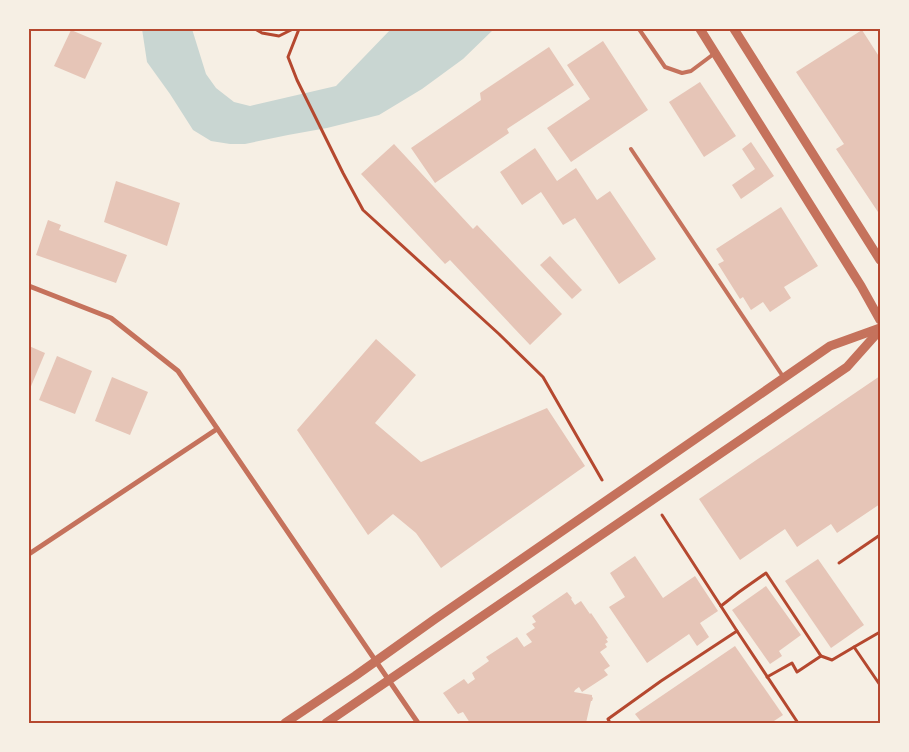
<svg xmlns="http://www.w3.org/2000/svg" width="909" height="752" font-family="'DejaVu Sans',sans-serif">
<rect width="100%" height="100%" fill="#f6efe4"/>
<polygon fill="#c9d6d2" points="142,29 192,29 206,74 216,88 234,102 250,106 336,86 391,29 494,29 463,59 422,89 379,115 327,128 288,135 245,144 230,144 211,141 193,130 170,94 147,62"/>
<g fill="#e6c5b7">
<polygon points="71,30 102,43 85,79 54,66"/>
<polygon points="862,30 880,58 880,211 878,212 836,149 844,144 796,72"/>
<polygon points="603,41 648,110 571,162 547,128 590,99 567,65"/>
<polygon points="549,47 574,85 507,129 509,133 435,183 411,148 481,100 480,93"/>
<polygon points="700,82 736,136 704,157 669,102"/>
<polygon points="751,142 774,176 741,199 732,185 755,169 742,149"/>
<polygon points="394,144 473,229 477,225 562,314 530,345 450,260 445,264 361,174"/>
<polygon points="535,148 557,181 576,168 597,200 610,191 656,259 619,284 575,218 563,225 541,192 522,205 500,172"/>
<polygon points="116,181 180,203 167,246 104,222"/>
<polygon points="781,207 818,266 784,287 791,298 770,312 763,302 751,310 743,297 740,299 718,264 724,261 716,249"/>
<polygon points="48,220 61,225 59,230 127,255 116,283 36,255"/>
<polygon points="550,256 582,290 572,299 540,265"/>
<polygon points="376,339 416,375 375,423 421,462 547,408 585,466 441,568 416,533 393,514 368,535 297,430"/>
<polygon points="29,346 45,353 29,391"/>
<polygon points="57,356 92,371 75,414 39,400"/>
<polygon points="880,376 880,504 837,533 831,524 797,547 785,529 740,560 699,499"/>
<polygon points="112,377 148,392 130,435 95,421"/>
<polygon points="635,556 663,598 695,576 718,611 700,623 709,637 697,646 689,634 647,663 609,607 625,597 610,573"/>
<polygon points="818,559 864,625 831,648 785,581"/>
<polygon points="766,586 801,635 779,651 782,656 770,664 732,610"/>
<polygon points="567,592 572,598 571,599 575,605 581,601 590,614 591,613 608,638 606,639 608,642 605,644 607,647 600,652 610,666 604,670 608,675 582,692 579,687 575,690 574,692 592,695 592,697 593,698 592,701 591,701 586,723 470,723 463,712 458,714 443,693 464,679 468,684 475,679 472,673 489,661 486,657 517,637 524,647 532,642 526,634 535,628 532,624 536,622 532,616"/>
<polygon points="735,646 783,715 771,723 642,723 635,714"/>
</g>
<g fill="none" stroke-linecap="round" stroke-linejoin="round">
<g stroke="#b5482f" stroke-width="3">
<polyline points="255,29 262,33 279,36 293,29"/>
<polyline points="299,29 288,57 297,80 343,173 363,210 499,334 543,377 602,480"/>
<polyline points="662,515 737,631"/>
<polyline points="839,563 880,535"/>
<polyline points="721,606 739,592 766,573 821,656"/>
<polyline points="880,632 854,647 880,685"/>
<polyline points="767,677 792,663 797,672 821,656 832,660 854,647"/>
<polyline points="610,723 608,719 661,681 737,631 798,723"/>
</g>
<g stroke="#c5725c" stroke-width="4">
<polyline points="639,29 665,67 682,73 691,71 715,53"/>
<polyline points="631,149 784,378"/>
</g>
<g stroke="#c5725c" stroke-width="5">
<polyline points="29,286 111,318 178,371 418,723"/>
<polyline points="29,554 217,429"/>
</g>
<g stroke="#c5725c" stroke-width="9">
<polyline points="700,29 861,286 880,320"/>
<polyline points="734,29 880,260"/>
<polyline points="285,723 355,676 435,619 830,346 880,328"/>
<polyline points="326,723 847,367 880,330"/>
</g>
</g>
<rect width="909" height="752" fill="none" stroke="#f6efe4" stroke-width="60"/>
<rect x="30" y="30" width="849" height="692" fill="none" stroke="#b5482f" stroke-width="2"/>
</svg>
